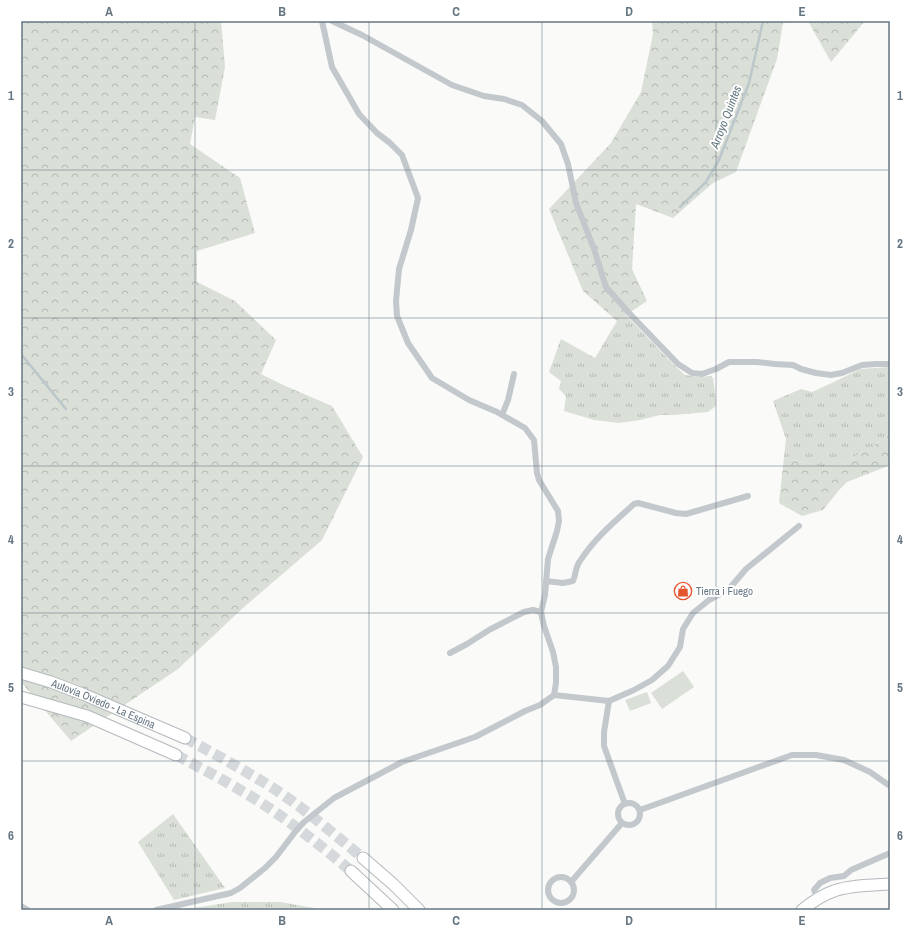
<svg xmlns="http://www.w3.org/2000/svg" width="911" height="931" font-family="'Archivo Narrow',sans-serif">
<defs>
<pattern id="grass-tufts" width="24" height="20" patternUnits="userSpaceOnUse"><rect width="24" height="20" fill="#dadfd7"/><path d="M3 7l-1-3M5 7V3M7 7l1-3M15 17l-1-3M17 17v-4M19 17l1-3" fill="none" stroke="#b4b9b4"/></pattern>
<pattern id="forest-crowns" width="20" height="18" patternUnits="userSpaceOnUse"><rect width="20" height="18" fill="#dadfd7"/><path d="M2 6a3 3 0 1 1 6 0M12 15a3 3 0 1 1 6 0" fill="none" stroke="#b4b9b4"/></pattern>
</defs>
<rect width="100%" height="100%" fill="#fafaf8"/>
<g fill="url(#grass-tufts)">
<polygon points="626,315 675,366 685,375 698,377 711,376 713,378 716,400 716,406 708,412 674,415 660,415 640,420 619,423 594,420 564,411 566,396 559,389 561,381 549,372 561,339 595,358 617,321"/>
<polygon points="890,367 890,435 833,470 784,457 786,439 773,401 801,389 812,392 836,381 860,369"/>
<polygon points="173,814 225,888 174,900 138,842"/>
<polygon points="232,902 280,902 314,908 317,910 181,910"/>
</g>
<g fill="url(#forest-crowns)">
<polygon points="21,21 221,21 225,67 215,120 195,117 190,144 240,178 255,233 197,251 197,282 235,301 276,340 261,374 283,385 332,406 363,457 322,540 244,607 178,669 71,741 21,682 21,507 22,500 21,498"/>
<polygon points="652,21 801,21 783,23 777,59 736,172 713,183 673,218 636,204 632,269 647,301 617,321 583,291 549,209 611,143 641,92 653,34"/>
<polygon points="808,21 865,21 831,62"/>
<polygon points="890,435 890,467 888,466 847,482 839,490 823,510 802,516 779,503 784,457 833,470"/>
</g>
<g fill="#dadfd7">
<polygon points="683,671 694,687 662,709 651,693"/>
<polygon points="647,692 651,703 630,711 625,700"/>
</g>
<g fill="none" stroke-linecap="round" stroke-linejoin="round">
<g stroke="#bbc7cb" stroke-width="2.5">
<polyline points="680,207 706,182 719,160 749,83 763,21"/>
<polyline points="21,354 66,409"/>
</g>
<g stroke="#d5d9db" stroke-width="11" stroke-dasharray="11 5.5" stroke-linecap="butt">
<path d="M 185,738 C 215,754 244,770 273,788 C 305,809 334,834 363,858"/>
<path d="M 176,755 C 207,771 237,787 266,806 C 296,826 324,848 351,871"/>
</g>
<defs>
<g id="highway">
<path id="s1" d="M 21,673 L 51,682 L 85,695 L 185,738"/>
<polyline points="21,697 87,716 176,755"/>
<polyline points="363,858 393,884 419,910"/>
<polyline points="351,871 393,910"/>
<path d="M 802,910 C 812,902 822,895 834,891 C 850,885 873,885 890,884"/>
</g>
</defs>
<use href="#highway" stroke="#b4b9bd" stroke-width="13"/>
<g stroke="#c3c8cc" stroke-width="6">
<polyline points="322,21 332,67 359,114 377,133 390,143 402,155 418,198 411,230 399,269 396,301 397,316 408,343 432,378 469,400 497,412 525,428 534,440 537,473 539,480 558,511 559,521 557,531 548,559 545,595 541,612 544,626 553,652 556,667 556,683 554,695"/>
<polyline points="332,21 362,35 452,85 484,96 504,99 522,105 542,121 561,144 568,164 576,203 594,249 606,287 631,315 678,364 692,373 702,374 716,369 729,362 757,362 775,364 793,365 801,369 816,373 831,375 842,373 862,365 876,364 890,364"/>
<polyline points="502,415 508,400 514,374"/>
<path d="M 546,581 L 563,583 L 573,581 C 576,575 575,567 580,561 C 594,539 615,521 634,504 L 638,503 L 676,513 L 686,514 L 748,496"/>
<polyline points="450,653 467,644 489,630 524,612 533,610 541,612"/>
<polyline points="609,701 604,732 604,746 625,804"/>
<circle cx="629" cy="814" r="11"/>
<polyline points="640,810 792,755 816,755 844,760 870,772 890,786"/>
<circle cx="561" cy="890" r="13"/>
<polyline points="571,882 622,823"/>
<polyline points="818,898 814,890 820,883 830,878 844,876 851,870 890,853"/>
<polyline points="21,906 28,910"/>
<polyline points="156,910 231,893 240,888 265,868 276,857 295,832 304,822 334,798 402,762 475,737 525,711 540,705 554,695 609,701 634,690 652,680 668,666 680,647 683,629 693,613 709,600 729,589 746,569 799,526"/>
</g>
<use href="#highway" stroke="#fff" stroke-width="11"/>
</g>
<path fill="none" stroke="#657683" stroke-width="1" stroke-opacity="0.55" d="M 195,21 L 195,910M 369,21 L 369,910M 542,21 L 542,910M 716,21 L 716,910M 21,170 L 890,170M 21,318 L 890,318M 21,466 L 890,466M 21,613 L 890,613M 21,761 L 890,761"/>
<defs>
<symbol id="shop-ring" viewBox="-11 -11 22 22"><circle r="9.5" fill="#fff" stroke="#e4572e" stroke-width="1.5"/><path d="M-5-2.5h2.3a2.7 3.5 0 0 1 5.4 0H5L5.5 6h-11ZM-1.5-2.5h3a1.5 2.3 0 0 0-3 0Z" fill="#e4572e"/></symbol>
</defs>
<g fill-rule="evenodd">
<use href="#shop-ring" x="673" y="581" width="20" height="20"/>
</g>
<g text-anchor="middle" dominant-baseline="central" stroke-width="4" stroke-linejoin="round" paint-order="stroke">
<g font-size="11" fill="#657683" stroke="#fff" text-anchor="start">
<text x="696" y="591">Tierra i Fuego</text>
</g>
<g font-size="11" fill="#657683" stroke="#fff">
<text stroke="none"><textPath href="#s1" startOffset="88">Autovía Oviedo - La Espina</textPath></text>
</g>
<g font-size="12" font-style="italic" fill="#60757c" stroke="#fff">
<text transform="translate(726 117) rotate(-69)">Arroyo Quintes</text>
</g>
</g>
<rect width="911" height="931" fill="none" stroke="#ffffff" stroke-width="44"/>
<rect x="22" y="22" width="867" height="887" fill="none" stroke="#657683" stroke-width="1.5"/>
<g font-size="13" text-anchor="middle" font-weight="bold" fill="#657683">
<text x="109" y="16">A</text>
<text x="282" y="16">B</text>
<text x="456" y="16">C</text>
<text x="629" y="16">D</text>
<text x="802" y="16">E</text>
<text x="11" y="100">1</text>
<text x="900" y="100">1</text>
<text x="11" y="248">2</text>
<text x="900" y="248">2</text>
<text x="11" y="396">3</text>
<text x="900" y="396">3</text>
<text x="11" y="544">4</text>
<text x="900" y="544">4</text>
<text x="11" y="692">5</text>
<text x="900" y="692">5</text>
<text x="11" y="840">6</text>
<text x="900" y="840">6</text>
<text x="109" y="925">A</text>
<text x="282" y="925">B</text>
<text x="456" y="925">C</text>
<text x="629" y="925">D</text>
<text x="802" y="925">E</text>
</g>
</svg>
